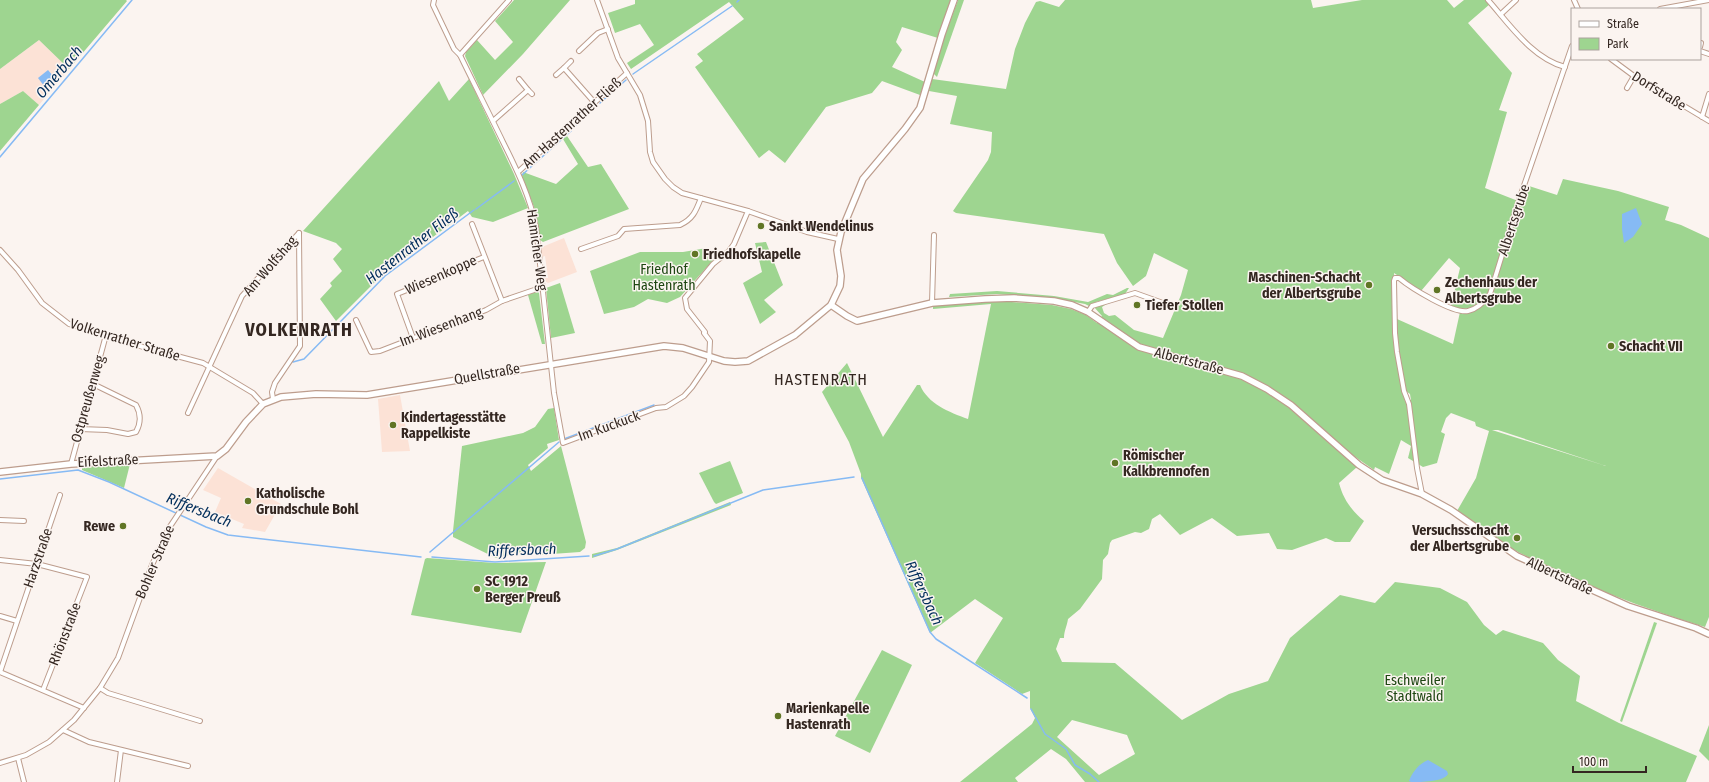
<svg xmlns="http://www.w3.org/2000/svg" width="1709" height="782" font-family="'Fira Sans Condensed',sans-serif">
<rect width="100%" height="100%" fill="#fbf4f0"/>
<g fill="#fce2d6">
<polygon points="39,40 69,69 39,105 23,91 0,104 0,69"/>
<polygon points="564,238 577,272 548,283 545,281 544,278 548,278 545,256 542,257 541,248 542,247"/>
<polygon points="400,395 410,451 382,452 378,399"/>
<polygon points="218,468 281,504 265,532 242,528 244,524 215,512 221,498 203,490"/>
</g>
<g fill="#9ed590" fill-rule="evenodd">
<polygon points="0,0 126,0 127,1 69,69 39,40 0,69"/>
<polygon points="514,0 570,0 523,54 483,95 465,56 466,52 477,40 495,60 513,42 495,21"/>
<polygon points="635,0 951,0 938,38 902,27 896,42 902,50 892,67 925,82 920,95 882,81 872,93 826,107 785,163 769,150 759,158 695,67 703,61 697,54 744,19 729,2 631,69 627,63 654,45 640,24 615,33 608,13 635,4"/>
<polygon points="958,0 964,0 937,77 933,73 943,40"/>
<path d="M 1065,0 L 1311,0 L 1313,8 L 1362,0 L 1447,0 L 1454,8 L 1464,0 L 1486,0 L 1490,4 L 1468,23 L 1512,73 L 1499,110 L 1507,112 L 1485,188 L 1518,201 L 1488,293 C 1479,306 1466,313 1451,306 L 1460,268 L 1449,258 L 1421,291 L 1394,273 L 1397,319 L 1453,344 L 1460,312 L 1463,313 L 1488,300 L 1492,294 L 1526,187 L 1529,186 L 1557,195 L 1563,179 L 1618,191 L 1669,207 L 1665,220 L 1681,225 L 1709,238 L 1709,617 L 1705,627 C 1642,608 1579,584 1520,553 C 1498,542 1477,525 1457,511 L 1476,478 L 1489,431 L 1476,426 L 1475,422 L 1451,413 L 1446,418 L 1441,432 L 1445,434 L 1437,463 L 1423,467 L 1408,458 L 1411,446 L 1401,440 L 1389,474 L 1375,467 L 1374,470 L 1354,456 L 1351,462 L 1357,467 L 1339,483 C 1343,499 1352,511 1364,521 L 1350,542 L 1335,542 L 1326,538 L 1292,550 L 1277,549 L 1269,533 L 1237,536 L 1212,518 L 1180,535 L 1160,514 L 1152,519 L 1149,529 L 1141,533 L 1135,532 L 1112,540 L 1110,543 L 1108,554 L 1103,560 L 1102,579 L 1080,609 L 1068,619 C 1067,626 1064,631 1064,638 L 1060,638 L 1056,649 L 1062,662 L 1115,663 L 1182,720 L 1229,694 L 1268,681 L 1290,638 L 1340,595 L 1375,603 L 1395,582 L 1440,588 L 1467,602 L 1484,625 L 1496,635 L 1503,630 L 1543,643 L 1558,660 L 1580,676 L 1576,701 L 1619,723 L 1697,756 L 1686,782 L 1085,782 L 1066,759 L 1051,749 L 1015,778 L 1018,782 L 960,782 L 1032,724 L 1035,718 L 1030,708 L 1030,691 L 1022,694 L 975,663 L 1003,618 L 975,599 L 930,633 L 861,478 L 861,474 L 849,442 L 822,392 L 847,363 L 883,437 L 917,385 L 920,385 C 928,404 949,412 968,419 L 991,304 L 933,309 L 933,306 L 999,301 L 1052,305 L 1071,309 L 1086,315 L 1097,323 L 1102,316 L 1094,307 L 1111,301 L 1102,307 L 1104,313 L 1109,316 L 1115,315 L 1134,330 L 1163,338 L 1181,295 L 1188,270 L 1154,253 L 1146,276 L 1133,286 L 1117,263 L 1104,234 L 956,213 L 953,211 L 988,160 L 991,152 L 992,132 L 950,124 L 957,96 L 929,91 L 932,79 L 1006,89 L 1015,49 L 1025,23 L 1036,2 L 1040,1 L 1059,7 ZM 1394,319 L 1398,352 L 1406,391 L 1410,394 L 1411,400 L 1406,399 L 1405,396 L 1395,354 ZM 1492,430 L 1498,430 L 1606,466 ZM 1072,720 L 1127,735 L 1135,754 L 1099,775 L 1057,737 Z"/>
<polygon points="469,79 514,174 528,208 493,222 472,217 468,211 383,274 336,321 320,299 332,286 330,283 342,271 333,259 342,249 336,243 303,231 439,81 449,101"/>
<polygon points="23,91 39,105 0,151 0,104"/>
<polygon points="567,136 588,167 601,164 629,209 543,242 540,240 534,207 522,176 523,172 556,184 578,164 563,139"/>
<polygon points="766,242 783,285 764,300 776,312 760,324 743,283 762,272 755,243"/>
<polygon points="707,248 716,257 680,297 667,303 648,299 634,307 604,314 590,271 640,252 683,252"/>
<polygon points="560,283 575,333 551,338 546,288"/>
<polygon points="1127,288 1129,288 1125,294 1096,302 1089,306 1085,304 1053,298 997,294 949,297 950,294 997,291 1054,296 1088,302 1107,294 1113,295"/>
<polygon points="537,291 539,293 545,344 542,344 528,295"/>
<polygon points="554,408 559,440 547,444 548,448 528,465 531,471 561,446 586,542 585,548 580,552 538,555 531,552 512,553 505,557 496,558 453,537 453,531 462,446 523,433 535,427 548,409"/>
<polygon points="730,461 743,493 716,504 714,502 699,473"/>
<polygon points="130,464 124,488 82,470 82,467"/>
<polygon points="730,502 731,505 617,550 592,558 592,554 617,548"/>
<polygon points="427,558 495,563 546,562 521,633 411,615 425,559"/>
<polygon points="1654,622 1657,623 1622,722 1620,721"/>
<polygon points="882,650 912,665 870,753 835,736"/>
<polygon points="1709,725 1709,761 1699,751"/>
</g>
<g fill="#86baf4">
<polygon points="48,70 54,77 44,86 38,78"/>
<polygon points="1636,208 1642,224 1633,237 1624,243 1622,229 1622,214"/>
<path d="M 1428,760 L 1447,771 L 1448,774 C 1443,782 1422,782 1411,782 L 1409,781 C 1412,772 1420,763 1428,760 Z"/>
</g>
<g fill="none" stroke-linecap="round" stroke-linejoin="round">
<g stroke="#86baf4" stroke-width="1.5">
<polyline points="737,2 739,0"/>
<polyline points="633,74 732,6"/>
<polyline points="600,103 626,80"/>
<polyline points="576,125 594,108"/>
<polyline points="0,157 132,0"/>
<polyline points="522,175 571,131"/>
<polyline points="476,209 514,181"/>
<polyline points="293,362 304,359 385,276 474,210"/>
<polyline points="564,439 654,405"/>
<polyline points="862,478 930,632 936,639 1027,698"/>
<polyline points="0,479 78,470 109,482 206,527 228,535 421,557"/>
<polyline points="430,552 559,442"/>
<polyline points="594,556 617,549 763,490 854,477"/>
<polyline points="432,557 495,562 589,556"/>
<polyline points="1031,709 1045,734 1066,749 1075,765 1090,774 1099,782"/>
</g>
<defs>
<g id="minor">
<path d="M 434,0 L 433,5 L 454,49 L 460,55 C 474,84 489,113 503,142 C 517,170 530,197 536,227 L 554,393 L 563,443 L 656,408 L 666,407 L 684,396 L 692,387 L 709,362 L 710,341 L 704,333 L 705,332 L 687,309 L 685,298 L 713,264 L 729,251 L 734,244 L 748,211"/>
<polyline points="597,0 618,58 640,95 648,121 650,152 653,162 665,179 673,187 682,193 748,211 807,232 838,239"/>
<path d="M 1488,0 C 1510,25 1532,58 1565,67"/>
<polyline points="1574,0 1578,9"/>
<polyline points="1660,9 1709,0"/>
<polyline points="1501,14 1516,0"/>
<polyline points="1700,47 1701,43"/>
<polyline points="579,51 598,33 608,29"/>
<polyline points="1700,51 1709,54"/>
<polyline points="460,55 509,0"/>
<polyline points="1611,59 1634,76 1709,121"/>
<polyline points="571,61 564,68 594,102"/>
<polyline points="556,75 564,68"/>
<polyline points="1627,88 1634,76"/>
<polyline points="528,90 532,94"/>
<polyline points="1702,117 1709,94"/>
<polyline points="493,121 528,90 519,79"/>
<polyline points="518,172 627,73"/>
<polyline points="472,224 502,301"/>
<path d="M 581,249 L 618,236 L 624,229 L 680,225 C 693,219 696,211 701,198"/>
<polyline points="0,250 18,270 42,303 69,324 143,347 203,363 253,393 263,404"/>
<polyline points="932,303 934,235"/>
<polyline points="1088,312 1092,306 1135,293 1174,307"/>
<polyline points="356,320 371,352 380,351 486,310 502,301 543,287"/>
<path d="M 413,338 L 397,294 C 426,283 455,268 484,257"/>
<polyline points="273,399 272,392 275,383 300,346 299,233"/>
<polyline points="188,413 242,296 299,233"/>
<path d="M 80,429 L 107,430 L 128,434 L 136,432 C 141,423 141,414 136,405 L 93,384"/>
<polyline points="71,464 106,335"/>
<path d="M 1422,494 L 1417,468 L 1409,404 L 1404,391 L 1397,352 L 1395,333 L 1394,281 L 1395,278 L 1399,278 C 1411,288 1453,314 1468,311 C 1477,309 1485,301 1490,294 L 1519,200 L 1572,46"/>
<polyline points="0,520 24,521"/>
<polyline points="0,560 37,564 87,577 43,690"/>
<polyline points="0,616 17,621"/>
<polyline points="0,672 60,495"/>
<polyline points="0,672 84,708"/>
<polyline points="100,688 108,693 200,721"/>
<polyline points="63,730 89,742 188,766"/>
<polyline points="18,758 24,782"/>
<polyline points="0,763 26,755 49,742 74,720 100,688 118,658 152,565 169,528 217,456"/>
<polyline points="117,782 121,750"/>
</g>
<g id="secondary">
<polyline points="831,305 847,316 857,321 932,303 985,299 1014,298 1054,301 1072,305 1088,312 1139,347 1242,376 1267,389 1291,405 1359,465 1382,480 1422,494 1451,510 1517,556 1628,606 1696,628 1709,634"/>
<polyline points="0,472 71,464 217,456 226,449 246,422 263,404 281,397 316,394 367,395 664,346 683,348 724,361 735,362 748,361 795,335 831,305 840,286 841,276 837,250 841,232 863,179 905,129 920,108 942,34 954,0"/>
</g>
</defs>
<use href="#minor" stroke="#bd9d8d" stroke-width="6"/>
<use href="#secondary" stroke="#bd9d8d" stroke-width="8"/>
<use href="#minor" stroke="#fff" stroke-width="4"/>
<use href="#secondary" stroke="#fff" stroke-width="5.5"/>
</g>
<g fill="#607525" stroke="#fbf4f0" stroke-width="1.5">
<circle cx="761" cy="226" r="4"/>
<circle cx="695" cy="254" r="4"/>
<circle cx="1369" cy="285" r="4"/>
<circle cx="1437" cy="290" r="4"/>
<circle cx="1137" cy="305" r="4"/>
<circle cx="1611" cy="346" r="4"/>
<circle cx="393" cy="425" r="4"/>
<circle cx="1115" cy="463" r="4"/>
<circle cx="248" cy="501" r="4"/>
<circle cx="123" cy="526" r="4"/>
<circle cx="1517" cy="538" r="4"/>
<circle cx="477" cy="589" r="4"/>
<circle cx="778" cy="716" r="4"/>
</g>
<g text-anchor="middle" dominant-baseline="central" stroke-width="3" stroke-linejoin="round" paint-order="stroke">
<g font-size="14" fill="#342721" stroke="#fbf4f0">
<text transform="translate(1659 91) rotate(32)">Dorfstraße</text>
<text transform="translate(572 123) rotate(-42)">Am Hastenrather Fließ</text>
<text transform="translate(1514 220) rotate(-72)">Albertsgrube</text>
<text transform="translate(537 250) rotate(82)">Hamicher Weg</text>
<text transform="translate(270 266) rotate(-49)">Am Wolfshag</text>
<text transform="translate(441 275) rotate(-24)">Wiesenkoppe</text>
<text transform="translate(441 327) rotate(-21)">Im Wiesenhang</text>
<text transform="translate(125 340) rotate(17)">Volkenrather Straße</text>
<text transform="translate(1189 361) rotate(15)">Albertstraße</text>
<text transform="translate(487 374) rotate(-10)">Quellstraße</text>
<text transform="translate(88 399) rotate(-74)">Ostpreußenweg</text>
<text transform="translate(609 426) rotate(-20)">Im Kuckuck</text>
<text transform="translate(108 461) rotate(-3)">Eifelstraße</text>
<text transform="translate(38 558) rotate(-71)">Harzstraße</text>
<text transform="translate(155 562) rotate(-67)">Bohler Straße</text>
<text transform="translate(1560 576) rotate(25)">Albertstraße</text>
<text transform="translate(65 634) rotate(-69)">Rhönstraße</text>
</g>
<g font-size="14" font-weight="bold" fill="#342721" stroke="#fbf4f0" text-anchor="start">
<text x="769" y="226">Sankt Wendelinus</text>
<text x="703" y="254">Friedhofskapelle</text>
<text x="1361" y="277" text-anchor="end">Maschinen-Schacht<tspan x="1361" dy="16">der Albertsgrube</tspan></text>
<text x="1445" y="282">Zechenhaus der<tspan x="1445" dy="16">Albertsgrube</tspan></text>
<text x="1145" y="305">Tiefer Stollen</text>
<text x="1619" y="346">Schacht VII</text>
<text x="401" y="417">Kindertagesstätte<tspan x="401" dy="16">Rappelkiste</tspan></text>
<text x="1123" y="455">Römischer<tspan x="1123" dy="16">Kalkbrennofen</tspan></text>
<text x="256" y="493">Katholische<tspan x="256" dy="16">Grundschule Bohl</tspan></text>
<text x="115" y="526" text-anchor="end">Rewe</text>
<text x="1509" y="530" text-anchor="end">Versuchsschacht<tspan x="1509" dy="16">der Albertsgrube</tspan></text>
<text x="485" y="581">SC 1912<tspan x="485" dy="16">Berger Preuß</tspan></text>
<text x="786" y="708">Marienkapelle<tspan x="786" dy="16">Hastenrath</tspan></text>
</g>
<g font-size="14" fill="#1e4712" stroke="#fbf4f0">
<text x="664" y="269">Friedhof<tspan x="664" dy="16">Hastenrath</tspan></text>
<text x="1415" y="680">Eschweiler<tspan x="1415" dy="16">Stadtwald</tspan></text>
</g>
<g font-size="15" font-style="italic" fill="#002d5a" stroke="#fbf4f0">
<text transform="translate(59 72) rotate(-50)">Omerbach</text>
<text transform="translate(412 246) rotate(-38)">Hastenrather Fließ</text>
<text transform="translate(199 510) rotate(22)">Riffersbach</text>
<text transform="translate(522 550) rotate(-2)">Riffersbach</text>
<text transform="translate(924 593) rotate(65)">Riffersbach</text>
</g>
<g font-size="16" letter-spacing="1" fill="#342721" stroke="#fbf4f0">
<text x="821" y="379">HASTENRATH</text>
</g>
<g font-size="18" font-weight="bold" letter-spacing="1" fill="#342721" stroke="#fbf4f0">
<text x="299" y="330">VOLKENRATH</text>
</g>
</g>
<rect x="1571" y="8" width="130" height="52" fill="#fbf4f0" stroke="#aba29d"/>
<rect x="1579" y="21" width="20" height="6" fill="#ffffff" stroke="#aba29d"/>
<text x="1607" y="28" font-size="12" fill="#342721">Straße</text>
<rect x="1579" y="38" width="20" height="12" fill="#9ed590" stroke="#aba29d"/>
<text x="1607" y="48" font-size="12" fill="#342721">Park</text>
<path d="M1573 766v6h73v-6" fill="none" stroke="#342721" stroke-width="2"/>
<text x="1579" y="766" font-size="12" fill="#342721" stroke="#fbf4f0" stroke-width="3" paint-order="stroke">100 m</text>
</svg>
